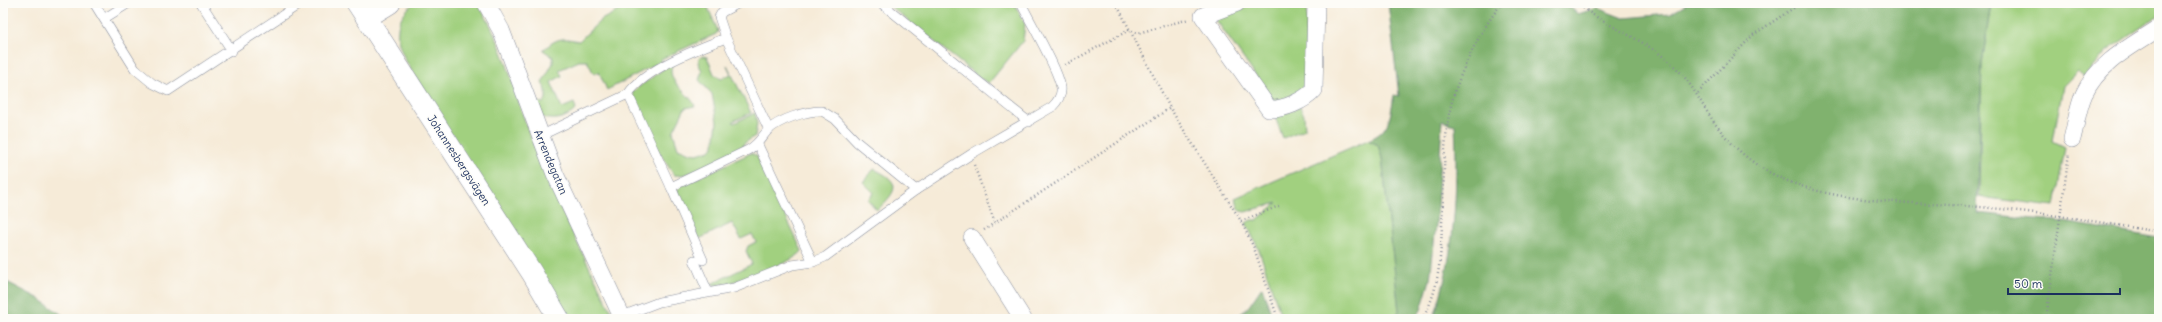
<svg xmlns="http://www.w3.org/2000/svg" width="2162" height="322" font-family="Delius,sans-serif">
<rect width="100%" height="100%" fill="#fdfcf7"/>
<filter id="ink" filterUnits="userSpaceOnUse"><feTurbulence type="fractalNoise" baseFrequency=".025" numOctaves="2"/><feDisplacementMap in="SourceGraphic" scale="8" xChannelSelector="R" yChannelSelector="G"/><feConvolveMatrix kernelMatrix="1 2 1 2 8 2 1 2 1" color-interpolation-filters="sRGB"/></filter>
<filter id="wash" filterUnits="userSpaceOnUse"><feTurbulence type="fractalNoise" baseFrequency=".012" numOctaves="4" result="noise"/><feDisplacementMap in="SourceGraphic" scale="16" xChannelSelector="R" yChannelSelector="G"/><feGaussianBlur stdDeviation="0.9" result="paint"/><feColorMatrix in="noise" values="0 0 0 0 0 0 0 0 0 0 0 0 0 0 0 0 0 1.4 0 .05"/><feComposite in="paint" operator="in"/></filter>
<g filter="url(#wash)">
<rect width="100%" height="100%" fill="#f6ebd8"/>
<g fill="#a1d07f" stroke="#5e806e">
<path d="M 414,3 L 477,3 C 505,43 514,93 531,138 C 554,200 586,259 615,319 L 566,319 L 423,90 C 407,61 380,31 414,3 Z"/>
<path d="M 633,3 L 706,3 L 718,31 L 716,34 L 661,59 L 660,62 L 607,90 L 599,72 L 594,74 L 587,61 L 579,61 L 559,70 L 562,76 L 551,82 L 562,108 L 574,103 L 576,109 C 568,118 554,122 542,117 L 535,102 L 543,103 L 546,99 L 546,90 L 542,83 L 553,63 L 553,57 L 543,50 C 557,38 561,37 579,41 L 601,20 Z"/>
<polygon points="886,3 1014,3 1025,24 1023,41 989,83 981,79"/>
<polygon points="1251,3 1307,3 1305,87 1303,90 1275,103 1216,20 1221,14"/>
<polygon points="1991,3 2159,3 2159,15 2107,51 2084,77 2077,72 2063,86 2053,141 2065,147 2055,206 1979,197 1982,64"/>
<path d="M 702,56 L 707,57 L 714,74 L 721,79 L 731,74 L 727,65 L 751,113 L 733,121 L 734,123 L 755,113 L 757,124 L 755,136 L 743,144 L 744,147 C 727,155 691,178 674,175 L 657,149 L 632,92 L 673,62 C 664,83 689,91 695,106 L 685,108 L 673,132 L 678,148 L 690,153 L 697,154 L 710,150 L 714,145 L 717,122 L 712,94 L 699,80 L 702,71 L 698,63 L 699,59 Z"/>
<polygon points="1300,107 1304,115 1305,129 1283,138 1275,117"/>
<path d="M 1368,140 L 1378,145 L 1382,158 L 1399,311 L 1394,317 C 1377,313 1358,306 1344,319 L 1282,319 L 1259,250 L 1246,223 L 1251,220 L 1257,220 L 1277,203 L 1245,212 L 1240,211 L 1235,198 Z"/>
<path d="M 751,153 L 757,156 L 802,251 C 796,262 727,287 713,285 L 711,284 L 752,264 L 746,251 L 748,246 L 756,242 L 752,234 L 741,239 L 732,223 L 699,239 L 677,192 L 680,186 Z"/>
<path d="M 874,169 C 902,182 898,191 877,210 L 868,200 L 874,193 L 863,182 Z"/>
</g>
<g fill="#80b26e" stroke="#4e7066">
<path d="M 1388,3 L 1565,3 L 1578,14 L 1597,8 L 1623,18 L 1670,14 L 1689,3 L 1991,3 L 1982,64 L 1977,213 L 2064,222 L 2159,238 L 2159,319 L 1433,319 C 1455,260 1458,188 1455,125 L 1442,121 L 1436,225 L 1430,280 L 1421,310 L 1415,319 L 1344,319 C 1358,306 1377,313 1394,317 L 1399,311 L 1382,158 L 1378,145 L 1368,140 C 1391,131 1390,116 1394,95 L 1399,96 Z"/>
<polygon points="3,280 38,298 68,319 3,319"/>
<polygon points="1262,287 1273,319 1235,319 1249,306"/>
</g>
</g>
<g filter="url(#ink)">
<g fill="none" stroke-linecap="round" stroke-linejoin="round">
<defs>
<g id="service">
<polyline points="94,3 135,69 152,83 168,91 298,5 297,3"/>
<polyline points="201,3 232,51"/>
<polyline points="881,3 1029,122"/>
<polyline points="105,18 129,3"/>
<polyline points="726,38 769,130"/>
<path d="M 628,94 L 671,187 L 748,150 C 758,145 761,138 768,130 C 781,119 805,111 822,111 L 835,119 L 857,142 L 916,190"/>
<path d="M 540,136 L 628,94 C 645,69 697,49 726,38 L 719,17 L 722,12 L 739,3"/>
<polyline points="758,145 813,262"/>
<polyline points="671,187 703,260"/>
<polyline points="694,260 708,292"/>
<path d="M 622,316 L 659,302 L 734,288 L 792,265 L 813,262 L 825,257 L 916,190 L 973,153 L 1052,107 C 1057,102 1062,95 1061,88 C 1059,70 1030,22 1021,3"/>
</g>
<g id="minor">
<polyline points="486,3 501,30 555,174 623,319"/>
<path d="M 1237,3 L 1203,16 L 1269,109 C 1283,110 1304,101 1314,90 L 1316,3"/>
<path d="M 2072,139 C 2076,124 2078,107 2084,94 C 2099,62 2132,46 2159,28"/>
<polyline points="972,238 1023,319"/>
</g>
<g id="tertiary">
<polyline points="357,3 532,273 559,319"/>
<polyline points="367,17 390,3"/>
</g>
</defs>
<use href="#service" stroke="#888d9b" stroke-width="10"/>
<use href="#minor" stroke="#888d9b" stroke-width="18"/>
<use href="#tertiary" stroke="#888d9b" stroke-width="22"/>
<g stroke="#888d9b" stroke-width="2.5" stroke-dasharray="1 3" stroke-linecap="butt">
<polyline points="1116,3 1170,108 1241,221 1254,248 1278,319"/>
<path d="M 1577,3 C 1608,29 1650,40 1678,70 C 1692,84 1699,100 1710,116 C 1724,138 1745,159 1769,172 C 1830,206 1912,201 1979,207 C 2040,212 2099,222 2159,232"/>
<polyline points="1065,65 1129,30 1138,33 1189,19"/>
<polyline points="1698,93 1753,35 1801,3"/>
<polyline points="974,165 995,223"/>
<polyline points="1241,221 1279,206"/>
<polyline points="984,230 1170,108"/>
<path d="M 1422,319 C 1443,287 1441,237 1443,200 C 1444,174 1444,147 1448,121 C 1453,83 1478,33 1502,3"/>
<polyline points="2046,319 2069,153"/>
</g>
<use href="#service" stroke="#fff" stroke-width="9"/>
<use href="#minor" stroke="#fff" stroke-width="17"/>
<use href="#tertiary" stroke="#fff" stroke-width="21"/>
</g>
</g>
<g text-anchor="middle" dominant-baseline="central" stroke-width="3" stroke-linejoin="round" paint-order="stroke">
<g font-size="11" fill="#1b2f5e" stroke="#fdfcf7">
<text transform="translate(459 160) rotate(57)">Johannesbergsvägen</text>
<text transform="translate(551 162) rotate(67)">Arrendegatan</text>
</g>
</g>
<rect width="2162" height="322" fill="none" stroke="#fdfcf7" stroke-width="16"/>
<path d="M2008 288v6h112v-6" fill="none" stroke="#1b2f5e" stroke-width="2"/>
<text x="2014" y="288" font-size="12" fill="#1b2f5e" stroke="#fdfcf7" stroke-width="3" paint-order="stroke">50 m</text>
</svg>
